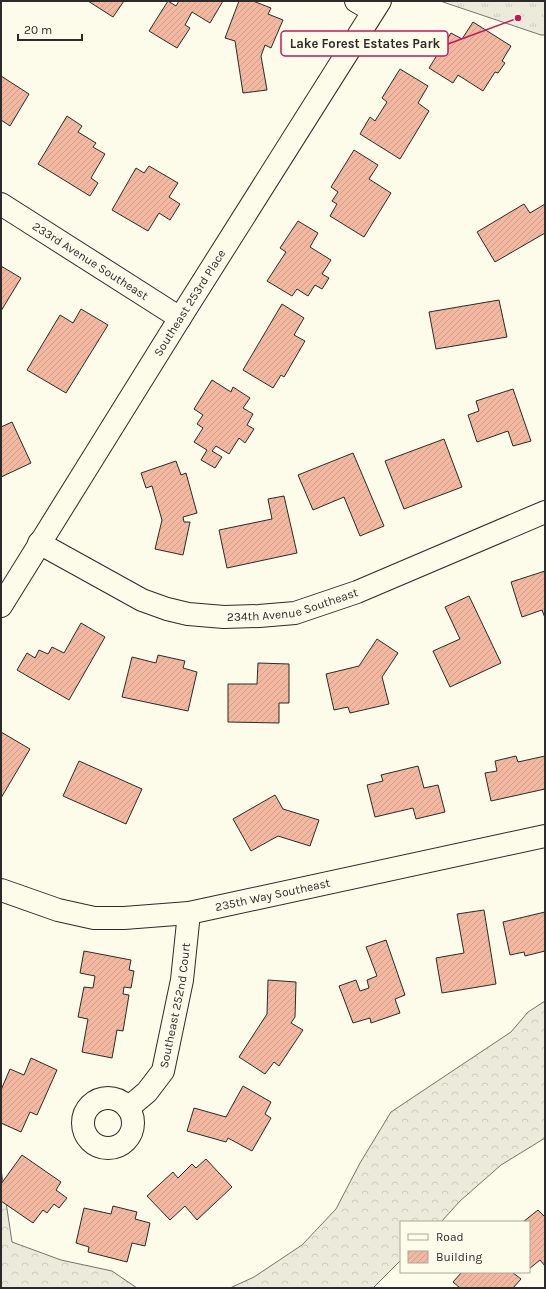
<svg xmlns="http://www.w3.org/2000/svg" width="546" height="1289" font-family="Karla,sans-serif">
<defs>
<pattern id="forest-crowns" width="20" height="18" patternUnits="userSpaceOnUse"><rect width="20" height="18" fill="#ecebdb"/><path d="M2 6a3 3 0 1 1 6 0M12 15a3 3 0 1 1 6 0" fill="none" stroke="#cbcabc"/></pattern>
<pattern id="park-tufts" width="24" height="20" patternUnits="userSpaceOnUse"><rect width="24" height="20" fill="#ecebdb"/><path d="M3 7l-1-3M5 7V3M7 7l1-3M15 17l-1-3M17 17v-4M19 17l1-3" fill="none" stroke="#cbcabc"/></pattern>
<pattern id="building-hatch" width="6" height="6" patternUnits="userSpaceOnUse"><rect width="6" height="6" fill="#f2b8a0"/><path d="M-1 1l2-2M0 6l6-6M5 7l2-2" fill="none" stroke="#d09e8a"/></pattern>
</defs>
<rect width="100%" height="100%" fill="#fdfbea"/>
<g fill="url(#forest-crowns)" stroke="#74746e">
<polygon points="545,1001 545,1138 501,1165 460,1201 441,1222 401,1222 401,1260 373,1288 230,1288 254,1277 302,1245 336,1209 360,1163 391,1112 511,1032 528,1012"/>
<polygon points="1,1169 12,1242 61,1260 112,1271 137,1288 1,1288"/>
</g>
<polygon fill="url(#park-tufts)" stroke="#74746e" points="440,1 545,1 545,35 541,35"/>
<g fill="url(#building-hatch)" stroke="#2b2b2b">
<polygon points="88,1 124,1 113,17"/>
<polygon points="168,1 176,6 179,1 223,1 210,23 192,12 185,25 190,28 177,48 149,31"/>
<polygon points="239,1 253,1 271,8 268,14 283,20 271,48 265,45 261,56 267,90 243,93 235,41 225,38"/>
<polygon points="473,22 511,46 502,61 505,63 498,73 495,72 483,91 458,75 453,83 429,68 451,33 462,39"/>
<polygon points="400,69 428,86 418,103 429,111 400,159 360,134 370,117 375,121 387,102 382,98"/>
<polygon points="1,76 29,94 10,126 1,120"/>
<polygon points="67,116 82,126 78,132 96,143 93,147 105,154 91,178 98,183 90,196 38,164"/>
<polygon points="354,150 378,165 369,179 391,193 364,237 330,216 337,204 332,201 338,192 331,187"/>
<polygon points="149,166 178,183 169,197 180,204 170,220 159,213 148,231 112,210 136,168 144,173"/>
<polygon points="524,204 530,213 545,204 545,233 495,262 477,232"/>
<polygon points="298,221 318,233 310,247 331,260 322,274 329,278 322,289 315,285 308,296 297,289 292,296 267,281 286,252 280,248"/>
<polygon points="1,266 21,278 1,311"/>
<polygon points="499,300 507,337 436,349 429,312"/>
<polygon points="282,304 304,318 294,335 305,341 284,377 281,375 273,388 243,370"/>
<polygon points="81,309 108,325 66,393 27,370 60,315 73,323"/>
<polygon points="212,380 231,392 233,387 250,398 243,408 253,414 247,425 254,429 245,443 239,438 229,454 216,446 212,451 222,457 215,468 201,460 207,450 194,442 203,428 197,424 203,415 194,409"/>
<polygon points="513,389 531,441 513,446 508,431 477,442 468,415 479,411 476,401"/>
<polygon points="12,422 31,463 1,477 1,427"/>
<polygon points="444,439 462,487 404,509 385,461"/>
<polygon points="353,453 384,526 360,536 344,497 313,510 298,475"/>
<polygon points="176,461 181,475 186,473 197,513 183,517 184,522 190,522 183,555 155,549 162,520 152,486 146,488 141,473"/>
<polygon points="284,496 297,553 227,568 219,530 272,519 268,499"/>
<polygon points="545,571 545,618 542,610 522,617 511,582"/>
<polygon points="469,596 501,663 450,687 433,651 460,639 445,607"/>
<polygon points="81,623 105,637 69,700 17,670 27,653 35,658 39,650 48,654 52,647 64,653"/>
<polygon points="377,639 398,653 382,677 389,704 350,713 348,707 334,710 326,674 359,666"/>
<polygon points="158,655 185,661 183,668 197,672 188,711 122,697 132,657 156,663"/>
<polygon points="258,663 289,664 289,703 279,703 279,723 228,722 228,684 257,684"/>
<polygon points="1,732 30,749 1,798"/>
<polygon points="516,756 518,762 545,756 545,789 491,801 485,773 497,771 495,761"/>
<polygon points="79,761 142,789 126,824 63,796"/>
<polygon points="418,766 424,788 438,785 445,812 416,819 413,808 375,817 367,785 383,781 381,775"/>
<polygon points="275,795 283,809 319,820 310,846 278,836 251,851 233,819"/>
<polygon points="484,910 496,984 442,993 436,958 464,953 457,914"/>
<polygon points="545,912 545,951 525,956 524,952 510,955 503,922"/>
<polygon points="386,940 405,995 395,999 400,1013 371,1023 370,1018 353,1023 339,986 356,980 360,991 369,988 367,980 377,976 366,947"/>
<polygon points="84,951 131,960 129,970 134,971 131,988 124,987 123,994 129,995 123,1031 117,1030 112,1058 82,1052 88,1019 78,1017 84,987 93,988 95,976 80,973"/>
<polygon points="268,980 296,982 295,1017 291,1023 303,1030 279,1066 274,1062 265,1074 239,1057 267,1014"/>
<polygon points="31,1058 57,1070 37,1115 30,1112 21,1132 1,1123 1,1090 10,1069 24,1075"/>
<polygon points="243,1086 271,1102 265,1114 271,1118 252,1151 228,1138 226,1142 187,1131 194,1108 226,1117"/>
<polygon points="22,1155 61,1182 56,1190 67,1198 59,1208 54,1204 47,1213 43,1210 33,1223 1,1201 1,1184"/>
<polygon points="206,1159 232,1187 197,1220 185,1206 170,1220 147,1196 173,1172 178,1178 192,1164 196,1168"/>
<polygon points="113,1206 137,1212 135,1219 150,1223 145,1246 132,1243 127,1262 88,1252 89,1247 76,1243 84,1208 111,1214"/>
<polygon points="538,1210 545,1217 545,1266 540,1260 529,1269 529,1222 523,1222"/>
<polygon points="462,1272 512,1272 521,1279 513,1288 460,1288 453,1282"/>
</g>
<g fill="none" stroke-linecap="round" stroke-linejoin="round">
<defs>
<g id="minor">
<polyline points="356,1 373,11"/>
<path id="s1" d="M 1,204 L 180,318"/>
<path id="s2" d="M 39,543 L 142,600 L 167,609 L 188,614 L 224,617 L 259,616 L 295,613 L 357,592 L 545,512"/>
<path id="s3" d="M 1,606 L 180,318 L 380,1"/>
<path id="s4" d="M 1,890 L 58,910 L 94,918 L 124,918 L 189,913 L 545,836"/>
<circle cx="108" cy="1123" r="25"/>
<path id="s5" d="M 128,1108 L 147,1092 L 163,1071 L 182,980 L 189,913"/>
</g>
</defs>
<use href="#minor" stroke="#2b2b2b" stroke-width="24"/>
<use href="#minor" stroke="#fdfbea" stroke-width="22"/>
</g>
<g text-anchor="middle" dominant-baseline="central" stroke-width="3" stroke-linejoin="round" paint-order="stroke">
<g font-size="12" fill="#2b2b2b" stroke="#fdfbea">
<text stroke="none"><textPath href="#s1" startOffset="106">233rd Avenue Southeast</textPath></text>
<text stroke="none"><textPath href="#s3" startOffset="357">Southeast 253rd Place</textPath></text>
<text stroke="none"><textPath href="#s2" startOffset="272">234th Avenue Southeast</textPath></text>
<text stroke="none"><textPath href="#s4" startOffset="278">235th Way Southeast</textPath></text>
<text stroke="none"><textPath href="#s5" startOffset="118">Southeast 252nd Court</textPath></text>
</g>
</g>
<path fill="none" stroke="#c2185b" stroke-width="1.5" d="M518 18L448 44"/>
<circle fill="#c2185b" stroke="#fdfbea" stroke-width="1.5" cx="518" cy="18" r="4"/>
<rect fill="#fdfbea" stroke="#c2185b" stroke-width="1.5" x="281" y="31" width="167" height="25" rx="4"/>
<g font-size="13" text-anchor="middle" font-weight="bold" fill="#2b2b2b">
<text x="365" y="48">Lake Forest Estates Park</text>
</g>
<rect width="546" height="1289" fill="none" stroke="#2b2b2b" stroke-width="4"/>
<rect x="400" y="1221" width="130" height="52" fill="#fdfbea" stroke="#a9a89e"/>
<rect x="408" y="1234" width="20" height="6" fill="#fdfbea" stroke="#a9a89e"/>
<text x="436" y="1241" font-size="12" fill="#2b2b2b">Road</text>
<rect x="408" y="1251" width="20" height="12" fill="url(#building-hatch)" stroke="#a9a89e"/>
<text x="436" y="1261" font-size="12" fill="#2b2b2b">Building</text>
<path d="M18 34v6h64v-6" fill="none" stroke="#2b2b2b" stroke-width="2"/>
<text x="24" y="34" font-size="12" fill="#2b2b2b" stroke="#fdfbea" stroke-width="3" paint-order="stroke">20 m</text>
</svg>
